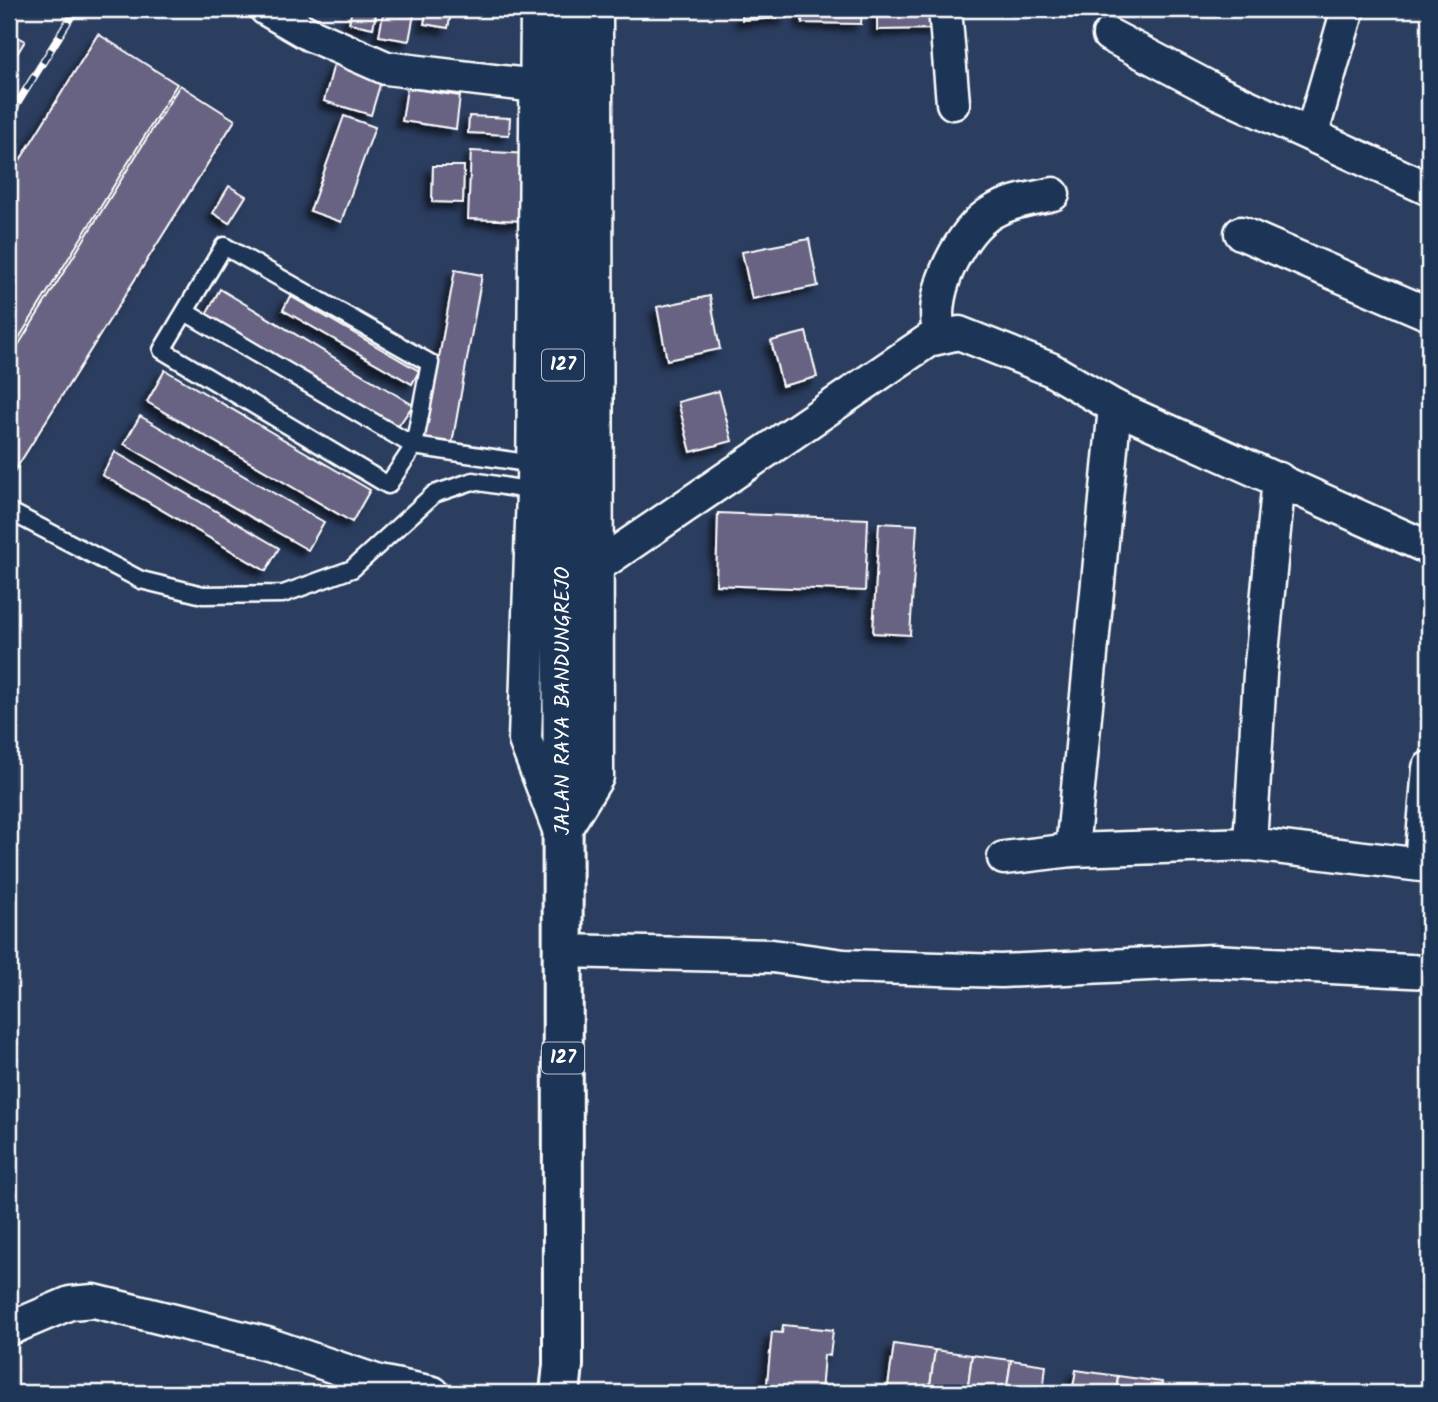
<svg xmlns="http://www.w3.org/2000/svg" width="1438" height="1402" font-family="Kalam,sans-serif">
<defs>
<filter id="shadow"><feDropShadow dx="-6" dy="6" stdDeviation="3.5" flood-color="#0009"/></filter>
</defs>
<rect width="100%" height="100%" fill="#2c3e60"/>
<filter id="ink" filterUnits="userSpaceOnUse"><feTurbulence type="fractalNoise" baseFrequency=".0143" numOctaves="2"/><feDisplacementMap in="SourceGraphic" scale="14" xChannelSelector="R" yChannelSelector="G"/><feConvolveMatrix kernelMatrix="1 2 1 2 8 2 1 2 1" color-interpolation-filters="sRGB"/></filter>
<g filter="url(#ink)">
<g fill="#676482" stroke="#fff" stroke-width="2" filter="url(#shadow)">
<polygon points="352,9 377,9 373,28 349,23"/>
<polygon points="384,9 415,9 409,41 379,36"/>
<polygon points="427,9 452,9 448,28 424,24"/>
<polygon points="742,9 786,9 787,18 742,20"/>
<polygon points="803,9 862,9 861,24 802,23"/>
<polygon points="877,9 937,9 938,29 877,30"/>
<polygon points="9,31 25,41 9,67"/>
<polygon points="98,34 177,84 9,354 9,178"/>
<polygon points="334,64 382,78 371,115 324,101"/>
<polygon points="180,85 235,120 9,480 9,360"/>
<polygon points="407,88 460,96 456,129 402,121"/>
<polygon points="344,116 375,127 341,222 310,211"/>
<polygon points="469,116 510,118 509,135 468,133"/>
<polygon points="471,151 531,154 528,221 468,219"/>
<polygon points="433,166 464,166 463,203 432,202"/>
<polygon points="229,186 246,196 229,223 213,213"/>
<polygon points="809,239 818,286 752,299 742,252"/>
<polygon points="455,270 482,275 452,444 424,440"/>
<polygon points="220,289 413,405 395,431 204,318"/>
<polygon points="290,296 419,371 412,384 283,310"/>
<polygon points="710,296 720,349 667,360 657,307"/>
<polygon points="806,332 817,377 782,386 771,341"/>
<polygon points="165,370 370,490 352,522 147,402"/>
<polygon points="719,391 732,441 691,452 678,402"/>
<polygon points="140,416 324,522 308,550 124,444"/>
<polygon points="115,452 279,548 266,571 102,475"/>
<polygon points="718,513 868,519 865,591 716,585"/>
<polygon points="879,523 917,525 910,635 873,633"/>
<polygon points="783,1325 833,1330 830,1356 824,1355 821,1393 766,1393 772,1332 782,1333"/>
<polygon points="894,1344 935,1350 929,1393 887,1393"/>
<polygon points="935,1350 972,1355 967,1393 929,1393"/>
<polygon points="972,1355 1011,1360 1006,1393 967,1393"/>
<polygon points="1011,1360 1046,1365 1043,1393 1006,1393"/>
<polygon points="1076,1370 1118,1376 1116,1393 1072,1393"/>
<polygon points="1118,1376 1162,1382 1160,1393 1116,1393"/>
</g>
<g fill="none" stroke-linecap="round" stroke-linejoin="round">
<defs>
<g id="lane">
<polygon points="224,246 430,363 414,446 388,485 162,350"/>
<polyline points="187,313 414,446 533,464"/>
<polyline points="9,511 141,580 203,595 283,594 352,569 434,494 473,481 533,491"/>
</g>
<g id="street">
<polyline points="266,9 309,34 386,68 536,86"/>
<polyline points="537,9 533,491 525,740 558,827"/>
<polyline points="945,9 953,103"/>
<polyline points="1109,35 1217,92 1429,189"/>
<polyline points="1312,133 1348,9"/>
<polyline points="1241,233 1429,314"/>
<path d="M 941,335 C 926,301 957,237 986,216 C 1005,202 1031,199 1053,194"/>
<polyline points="596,567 929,340 959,333 1050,369 1115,407 1429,548"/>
<polyline points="562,834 597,777 596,9"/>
<polyline points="1250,844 1260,674 1279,479"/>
<polyline points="1072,850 1115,407"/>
<polyline points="1004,858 1072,850 1250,844 1429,866"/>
<polyline points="1421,863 1429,768"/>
<polyline points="563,951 772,956 844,966 1001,971 1213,961 1429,972"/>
<polyline points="9,1329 70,1303 94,1301 267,1344 379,1382 433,1393"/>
</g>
<polyline id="primary" points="560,1393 563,1365 562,9"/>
</defs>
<use href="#lane" stroke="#fff" stroke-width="21"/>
<use href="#street" stroke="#fff" stroke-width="37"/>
<use href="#primary" stroke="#fff" stroke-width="44"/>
<use href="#lane" stroke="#1d3557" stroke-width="16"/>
<use href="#street" stroke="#1d3557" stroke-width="32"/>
<use href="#primary" stroke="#1d3557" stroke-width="38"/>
<defs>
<polyline id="rail" points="9,117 76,9"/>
</defs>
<use href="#rail" stroke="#fff" stroke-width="8"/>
<use href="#rail" stroke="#1d3557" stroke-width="5" stroke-dasharray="16" stroke-linecap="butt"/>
</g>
</g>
<g text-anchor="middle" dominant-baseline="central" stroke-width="5" stroke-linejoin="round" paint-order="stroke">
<g fill="#1d3557" stroke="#bbc2cd" stroke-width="2">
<rect x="542" y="349.5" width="42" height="31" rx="5"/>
<rect x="542" y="1042.5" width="42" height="31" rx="5"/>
</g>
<g font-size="19" font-weight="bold" fill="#fff">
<text x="563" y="365">127</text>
<text x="563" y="1058">127</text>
</g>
<g font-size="21" fill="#fff" stroke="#1d3557">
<text transform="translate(563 701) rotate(-90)">JALAN RAYA BANDUNGREJO</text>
</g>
</g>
<rect width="1438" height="1402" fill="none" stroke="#1d3557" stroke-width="35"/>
<rect x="18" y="18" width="1403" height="1367" fill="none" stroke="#fff" stroke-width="2.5" filter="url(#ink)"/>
</svg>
